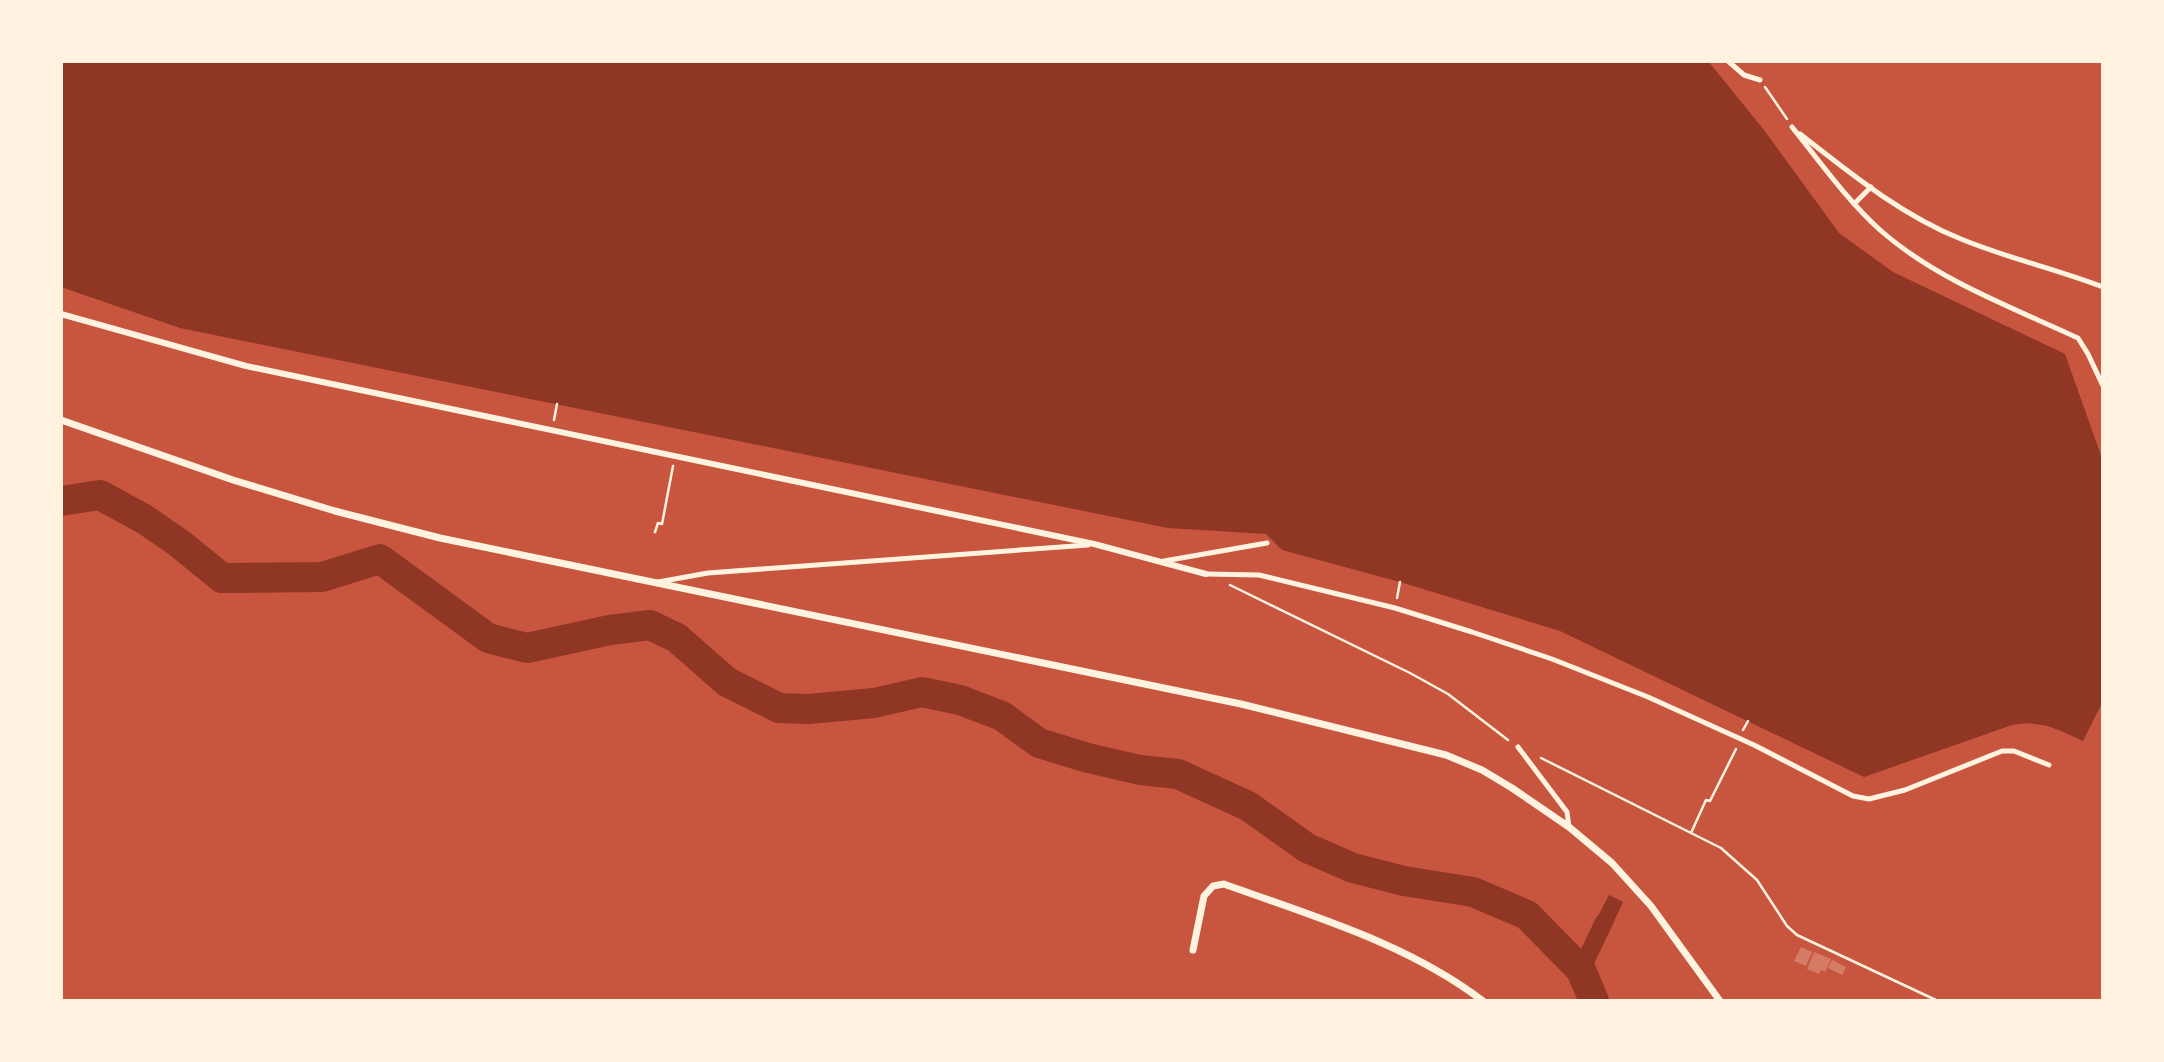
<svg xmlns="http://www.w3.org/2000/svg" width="2164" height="1062" font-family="Helvetica,sans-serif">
<rect width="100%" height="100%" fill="#c8553d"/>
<g fill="#8f3625">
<path d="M 61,61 L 1708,61 L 1764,130 L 1839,233 L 1893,272 L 2065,354 L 2103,461 L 2103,701 L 2083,741 C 2057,729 2042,720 2012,725 L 1864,777 L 1560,631 L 1400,582 L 1282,550 L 1266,534 L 1168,528 L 180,328 L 61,287 Z"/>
<polygon points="1609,895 1623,902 1612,926 1597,918"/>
</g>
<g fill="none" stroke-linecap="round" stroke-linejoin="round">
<polyline stroke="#8f3625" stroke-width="18" points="1581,970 1604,922"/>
<polyline stroke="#8f3625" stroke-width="30" points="61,501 100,495 144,519 179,543 222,578 322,577 380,559 488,638 527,648 610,630 650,625 677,638 727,682 779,708 809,709 874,703 922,692 960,700 1002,716 1039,743 1088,758 1140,770 1178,774 1248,806 1307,848 1353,868 1404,881 1473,892 1527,915 1581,970 1594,1001"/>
</g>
<g fill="#d67c66">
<polygon points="1801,947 1812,952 1806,966 1794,961"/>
<polygon points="1814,952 1831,959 1825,972 1821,970 1819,974 1807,969"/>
<polygon points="1832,960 1846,967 1842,975 1828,968"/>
</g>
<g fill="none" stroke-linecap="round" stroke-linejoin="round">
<g stroke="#fff3e0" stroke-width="2.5">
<polyline points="1765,87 1787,119"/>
<polyline points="554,420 557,404"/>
<polyline points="655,532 658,523 662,524 673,466"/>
<polyline points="1230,585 1410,673 1448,694 1508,740"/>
<polyline points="1397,598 1400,582"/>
<polyline points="1743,730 1748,721"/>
<polyline points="1541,758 1721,848 1757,880 1787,926 1797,935 1938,1001"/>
<polyline points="1691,833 1706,800 1710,801 1736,749"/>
</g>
<g stroke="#fff3e0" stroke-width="5">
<polyline points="1728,61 1744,75 1760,80"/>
<path d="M 1792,127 C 1820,162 1847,200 1880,230 C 1937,280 2009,306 2078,338 L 2088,354 L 2103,386"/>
<path d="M 1800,134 C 1850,173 1901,215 1961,239 C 2007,258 2056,269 2103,287"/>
<polyline points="1854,204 1871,187"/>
<polyline points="1164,561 1267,543"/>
<polyline points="1206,574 1259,575 1395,608 1472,632 1552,659 1648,697 1754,745 1853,796 1869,799 1905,790 2002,751 2014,751 2049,765"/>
<polyline points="658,582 708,573 1088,545"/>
<polyline points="1518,747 1567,812 1569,827"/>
</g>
<polyline stroke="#fff3e0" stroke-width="6" points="61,314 246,366 1094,544 1206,574"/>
<g stroke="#fff3e0" stroke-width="7">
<polyline points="61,420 233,480 335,511 440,538 1241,704 1446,755 1482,770 1512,788 1569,827 1612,863 1651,906 1720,1001"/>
<path d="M 1193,950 L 1204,896 L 1213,886 L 1224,884 C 1312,916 1407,943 1483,1001"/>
</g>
</g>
<rect width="2164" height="1062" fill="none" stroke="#fff3e0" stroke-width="126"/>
</svg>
